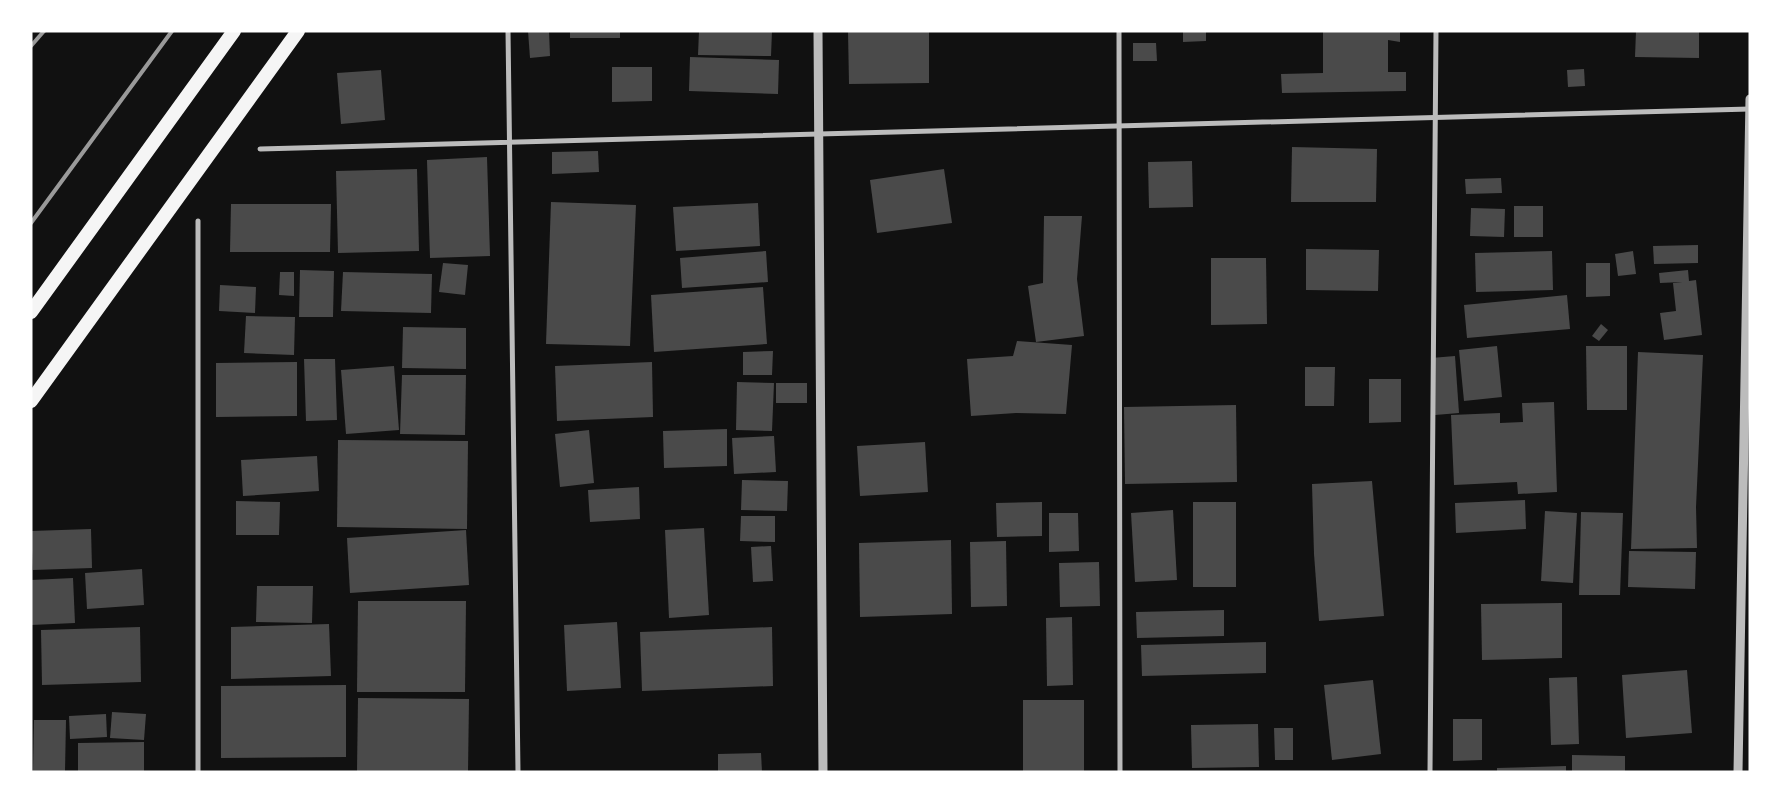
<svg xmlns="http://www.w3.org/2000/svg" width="1781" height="803" font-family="'IBM Plex Serif',serif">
<rect width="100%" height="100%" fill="#111"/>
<g fill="#4a4a4a">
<polygon points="528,31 549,31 550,56 530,58"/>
<rect x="570" y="31" width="50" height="7"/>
<polygon points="699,31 772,31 771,56 698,55"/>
<polygon points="848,31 929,31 929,83 849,84"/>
<polygon points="1183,31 1206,31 1206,41 1183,42"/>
<polygon points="1323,31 1400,31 1400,42 1388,40 1388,72 1406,72 1406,91 1282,93 1281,74 1323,73"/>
<polygon points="1636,31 1699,31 1699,58 1635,57"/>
<polygon points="1133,43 1156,43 1157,61 1133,61"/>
<polygon points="690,57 779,60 778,94 689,91"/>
<polygon points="612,67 652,67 652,101 612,102"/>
<polygon points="1584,69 1585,86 1568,87 1567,70"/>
<polygon points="381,70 385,120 341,124 337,73"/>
<polygon points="1292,147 1377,149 1376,202 1291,202"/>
<polygon points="598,151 599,172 552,174 552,152"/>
<polygon points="487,157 490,256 430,258 427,160"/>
<polygon points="1192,161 1193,207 1149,208 1148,162"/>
<polygon points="417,169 419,251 338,253 336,171"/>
<polygon points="944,169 952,223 877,233 870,180"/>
<polygon points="1501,178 1502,193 1466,194 1465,179"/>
<polygon points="551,202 636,205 630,346 546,344"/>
<polygon points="758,203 760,246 676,251 673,207"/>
<polygon points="231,204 331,204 330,252 230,252"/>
<rect x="1514" y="206" width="29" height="31"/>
<polygon points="1471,208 1505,209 1504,237 1470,236"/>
<polygon points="1044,216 1082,216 1077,279 1084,336 1036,342 1028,286 1043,283"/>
<polygon points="1698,245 1698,263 1654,264 1653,246"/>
<polygon points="1306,249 1379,250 1378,291 1306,290"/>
<polygon points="766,251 768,282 682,288 680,258"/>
<polygon points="1552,251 1553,290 1476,292 1475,253"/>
<polygon points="1633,251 1636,274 1618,276 1615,254"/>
<polygon points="1211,258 1266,258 1267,324 1211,325"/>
<polygon points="443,263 468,265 465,295 439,292"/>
<polygon points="1586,263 1610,263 1610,296 1586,297"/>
<polygon points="300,270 334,271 333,317 299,317"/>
<polygon points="1688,270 1689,281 1696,280 1702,335 1664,340 1660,313 1676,311 1673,283 1682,282 1660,283 1659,273"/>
<polygon points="280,272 294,272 294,296 279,295"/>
<polygon points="343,272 432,274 431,313 341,311"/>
<polygon points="220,285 256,287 255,313 219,311"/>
<polygon points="763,287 767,344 654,352 651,295"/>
<polygon points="1567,295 1570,329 1467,338 1464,305"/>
<polygon points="246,316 295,317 294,355 244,353"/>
<polygon points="1601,324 1608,330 1599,341 1592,336"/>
<polygon points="403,327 466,328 466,369 402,368"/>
<polygon points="1017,341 1072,345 1066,414 1016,413 971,416 967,359 1013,356"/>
<polygon points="1497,346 1502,397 1464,401 1459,350"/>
<polygon points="1586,346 1627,346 1627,410 1587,410"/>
<polygon points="773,351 772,375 743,375 743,352"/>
<polygon points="1638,352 1703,355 1696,507 1697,548 1631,549"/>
<polygon points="1455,356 1459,413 1435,415 1431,358"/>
<polygon points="304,359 335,359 337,420 306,421"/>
<polygon points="297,362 297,416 216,417 216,363"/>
<polygon points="652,362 653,417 557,421 555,366"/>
<polygon points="394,366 399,430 346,434 341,370"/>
<polygon points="1305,367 1335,367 1334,406 1305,406"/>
<polygon points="402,375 466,375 465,435 400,434"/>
<polygon points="1369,379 1401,379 1401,422 1369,423"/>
<polygon points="737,382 774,383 772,431 736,430"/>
<rect x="776" y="383" width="31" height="20"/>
<polygon points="1554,402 1557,492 1518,494 1517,482 1454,485 1451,415 1500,413 1500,423 1523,422 1522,403"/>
<polygon points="1236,405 1237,482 1125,484 1124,407"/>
<polygon points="727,429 727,466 664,468 663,431"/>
<polygon points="589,430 594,483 560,487 555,434"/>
<polygon points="774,436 776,472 734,474 732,438"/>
<polygon points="338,440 468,441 467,529 337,527"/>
<polygon points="925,442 928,492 860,496 857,446"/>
<polygon points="317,456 319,491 243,496 241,460"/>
<polygon points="742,480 788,481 787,511 741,510"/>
<polygon points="1372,481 1384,616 1319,621 1314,554 1312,484"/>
<polygon points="639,487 640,519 590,522 588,490"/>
<polygon points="1525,500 1526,529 1456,533 1455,503"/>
<polygon points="236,501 280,502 279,535 236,535"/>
<polygon points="1042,502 1042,536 997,537 996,503"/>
<rect x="1193" y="502" width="43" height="85"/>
<polygon points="1173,510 1177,580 1135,582 1131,513"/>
<polygon points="1545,511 1577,513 1573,583 1541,581"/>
<polygon points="1581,512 1623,513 1620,595 1579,595"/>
<polygon points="1049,513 1078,513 1079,551 1049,552"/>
<polygon points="741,516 775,516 775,542 740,541"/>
<polygon points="704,528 709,615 669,618 665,530"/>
<polygon points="91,529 92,568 33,570 31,531"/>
<polygon points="466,530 469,585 350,593 347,538"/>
<polygon points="951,540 952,614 860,617 859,543"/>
<polygon points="1006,541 1007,606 971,607 970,542"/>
<polygon points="771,546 773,581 753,582 751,547"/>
<polygon points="1629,551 1696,552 1695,589 1628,587"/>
<polygon points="1099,562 1100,606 1060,607 1059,563"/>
<polygon points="142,569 144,605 87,609 85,573"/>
<polygon points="73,578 75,623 31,625 31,580"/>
<polygon points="257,586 313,586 312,623 256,622"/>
<polygon points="358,601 466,601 465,692 357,692"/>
<polygon points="1562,603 1562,658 1482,660 1481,604"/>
<polygon points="1224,610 1224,636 1137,638 1136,612"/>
<polygon points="1072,617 1073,685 1047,686 1046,618"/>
<polygon points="617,622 621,688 567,691 564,625"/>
<polygon points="329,624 331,676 231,679 231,627"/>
<polygon points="140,627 141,682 42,685 41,630"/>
<polygon points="772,627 773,686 642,691 640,632"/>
<polygon points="1266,642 1266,673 1142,676 1141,645"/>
<polygon points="1687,670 1692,733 1626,738 1622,675"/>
<polygon points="1577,677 1579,744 1551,745 1549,678"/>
<polygon points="1373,680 1381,754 1332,760 1324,685"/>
<polygon points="346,685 346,757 221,758 221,686"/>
<polygon points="358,698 469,699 468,772 357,772"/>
<rect x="1023" y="700" width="61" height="72"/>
<polygon points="112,712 146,714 144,740 110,738"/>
<polygon points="106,714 107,737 70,739 69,716"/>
<polygon points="1453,719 1482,719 1482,760 1453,761"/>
<polygon points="34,720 66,720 65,772 33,772"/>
<polygon points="1258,724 1259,767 1192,768 1191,725"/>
<polygon points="1274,728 1293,728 1293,760 1275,760"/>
<polygon points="144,742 144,772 78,772 78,743"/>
<polygon points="761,753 762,772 718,772 718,754"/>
<polygon points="1572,755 1625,756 1625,772 1572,772"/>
<polygon points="1566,766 1566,772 1497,772 1497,768"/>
</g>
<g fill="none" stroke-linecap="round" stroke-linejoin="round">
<g stroke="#bcbcbc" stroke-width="5">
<polyline points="508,31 518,772"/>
<polyline points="1119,31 1120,772"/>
<polyline points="260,149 1750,109"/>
<polyline points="198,772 198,221"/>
<polyline points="1430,772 1436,31"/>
</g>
<g stroke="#bcbcbc" stroke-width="9">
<polyline points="818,31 823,772"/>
<polyline points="1738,772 1750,99"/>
</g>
<g stroke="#f5f5f5" stroke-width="14">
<polyline points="31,312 234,31"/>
<polyline points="31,401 298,31"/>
</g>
<g stroke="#9a9a9a" stroke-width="4">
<polyline points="31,46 44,31"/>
<polyline points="31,223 172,31"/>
</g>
</g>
<rect width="1781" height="803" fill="none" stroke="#ffffff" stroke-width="65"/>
</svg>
